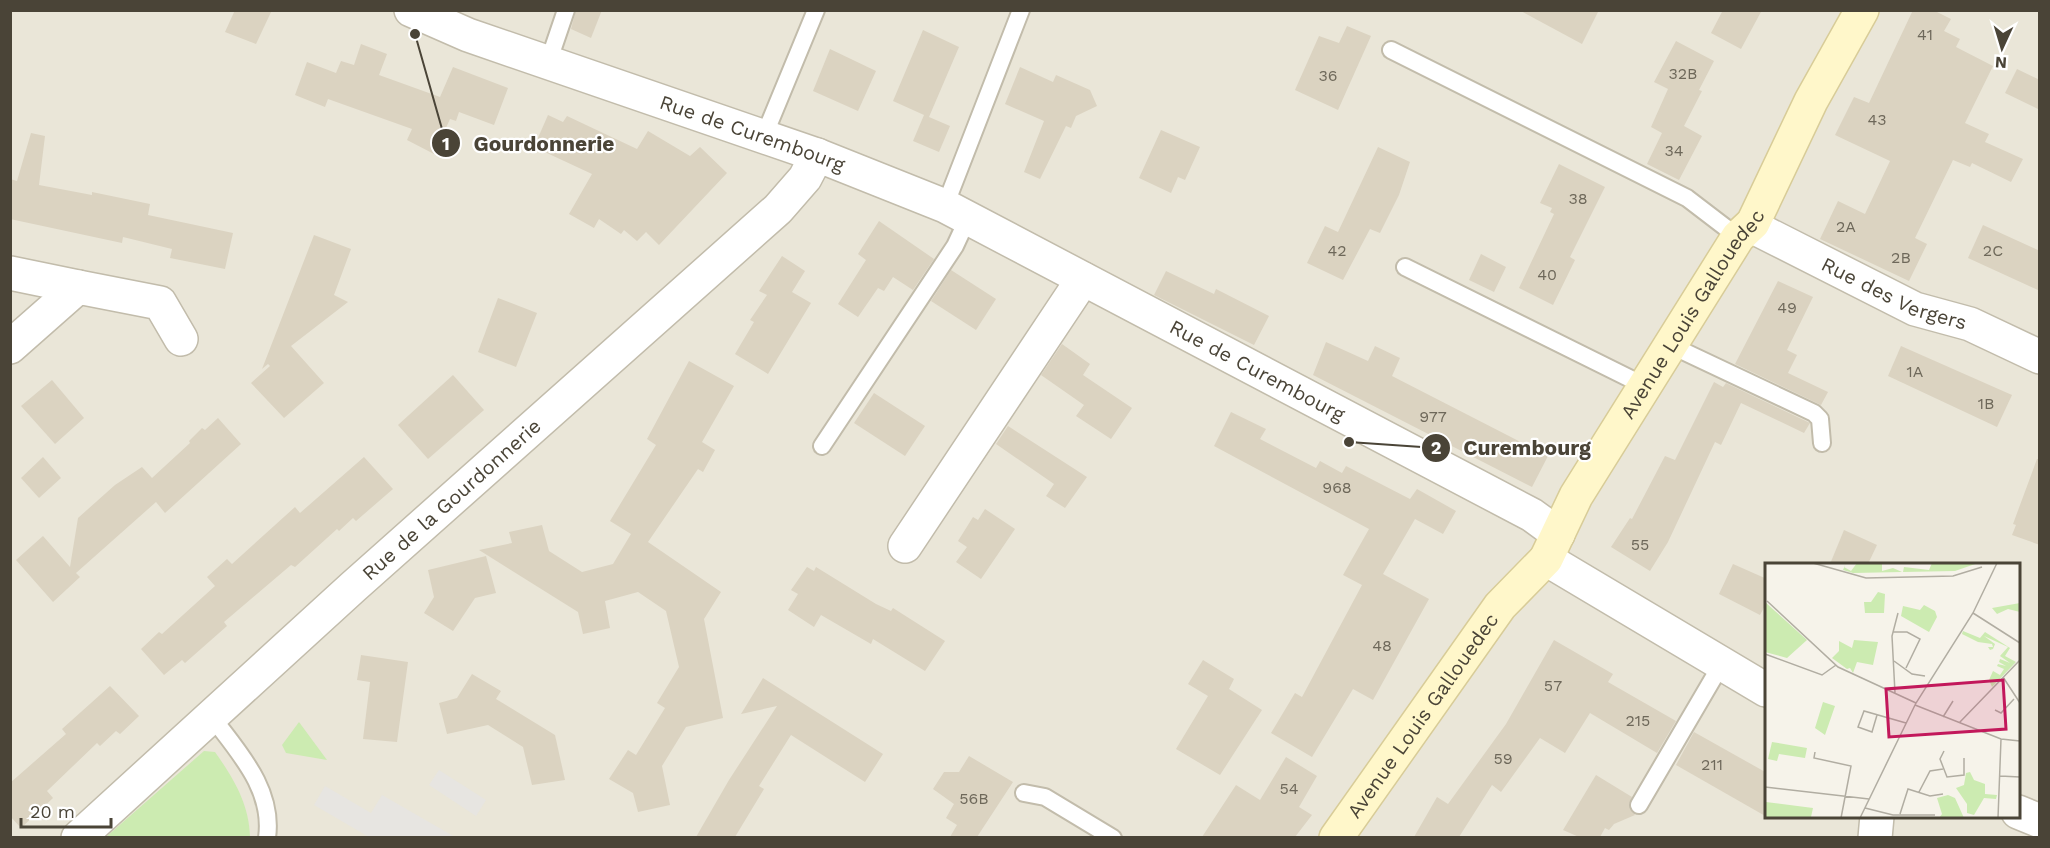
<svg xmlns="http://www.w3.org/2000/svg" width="2050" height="848" font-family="'Work Sans',sans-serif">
<rect width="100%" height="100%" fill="#f6f3ea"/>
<path fill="#eae6d8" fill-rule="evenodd" d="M 10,11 L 2039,11 L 2039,837 L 11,837 ZM 1766,564 L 2018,564 L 2018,816 L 1766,816 Z"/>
<g fill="#ccebb1">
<polygon points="299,722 327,760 286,753 282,745"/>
<path d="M 204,751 L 215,752 C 234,779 249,804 250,837 L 106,837 Z"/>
</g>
<g fill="#e7e5e1">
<polygon points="439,770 486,800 476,816 429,785"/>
<polygon points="325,786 371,813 382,795 455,837 369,837 314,805"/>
</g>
<g fill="#dbd3c1">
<polygon points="235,10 272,10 256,44 225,32"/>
<polygon points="576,10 602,10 591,38 571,29"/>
<polygon points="1519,10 1599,10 1582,44"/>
<polygon points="1723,10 1762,10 1741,49 1711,33"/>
<polygon points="1913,10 1933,10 1951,19 1944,31 1960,39 1956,47 1993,66 1965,123 1989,134 1985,142 2023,159 2011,182 1972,163 1970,167 1953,160 1915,238 1927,244 1909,281 1820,239 1838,201 1865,214 1890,161 1835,135 1854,97 1869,103"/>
<polygon points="1347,26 1371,36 1338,110 1295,90 1319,36 1339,43"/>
<polygon points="923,30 959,47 929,117 950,126 939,152 913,141 924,115 893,101"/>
<polygon points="1676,41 1714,61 1699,90 1702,91 1684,126 1702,136 1679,180 1647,164 1662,133 1651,127 1668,89 1654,82"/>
<polygon points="361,44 387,54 379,75 440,97 453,67 508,88 494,125 459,112 456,121 450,119 434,154 407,140 412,129 328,99 325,107 295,95 307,62 336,73 341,61 354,65"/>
<polygon points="830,49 876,71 858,111 813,91"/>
<polygon points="1020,67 1053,82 1056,75 1090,90 1097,106 1076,116 1071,128 1066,126 1040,179 1024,172 1044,121 1005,104"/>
<polygon points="2017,69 2040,80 2040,110 2005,93"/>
<polygon points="548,115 563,122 567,116 637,149 648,131 690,156 700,147 727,173 659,245 646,232 637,241 624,230 621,234 599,219 594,228 569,214 592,174 534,147"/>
<polygon points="1161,130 1200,147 1185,180 1178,177 1171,193 1139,178"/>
<polygon points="31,133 45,136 39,185 92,195 92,192 150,204 148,215 233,233 225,269 170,258 172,249 123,237 122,243 10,219 10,179 17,181"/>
<polygon points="1378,147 1410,162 1399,195 1380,233 1370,229 1343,280 1307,263 1325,226 1338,232"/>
<polygon points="1559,164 1605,187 1570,257 1575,260 1553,305 1519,288 1554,214 1550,212 1552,208 1540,203"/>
<polygon points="879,221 934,259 913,290 893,277 884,291 878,288 858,317 838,304 866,260 858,254"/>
<polygon points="1983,225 2040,251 2040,291 1968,258"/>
<polygon points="314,235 351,249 334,295 348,302 291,346 324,383 284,418 251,383 270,366 268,364 262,369"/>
<polygon points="1481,254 1506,267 1494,292 1469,280"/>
<polygon points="782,256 805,271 792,292 811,303 768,374 735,354 754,322 750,320 767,295 759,291"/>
<polygon points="951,270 996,299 976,330 931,301"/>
<polygon points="1166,271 1214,294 1216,289 1269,316 1254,345 1154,295"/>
<polygon points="1778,281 1813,297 1787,350 1797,355 1788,373 1828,392 1821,405 1735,364"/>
<polygon points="498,298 537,313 516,367 478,352"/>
<polygon points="1326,342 1368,361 1375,346 1400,358 1392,376 1548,456 1532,487 1313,375"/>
<polygon points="1062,344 1090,364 1083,375 1132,408 1111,439 1076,416 1084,405 1041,375"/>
<polygon points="1901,346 2012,395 1997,427 1888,376"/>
<polygon points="689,361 734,386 702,442 715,450 703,472 698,469 648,542 721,592 704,619 723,718 686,727 662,766 670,805 638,812 633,793 609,779 628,750 636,755 665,708 657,703 679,667 666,611 638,592 605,601 610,628 583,634 578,612 479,550 512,543 509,532 542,525 549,551 582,572 613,564 631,534 610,521 656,445 647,439"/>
<polygon points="453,375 484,410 428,459 398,425"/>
<polygon points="52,380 84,418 55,444 21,406"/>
<polygon points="1714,382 1723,387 1726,383 1810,423 1804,433 1741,403 1721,445 1715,442 1668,542 1650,571 1611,547 1630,518 1632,519 1665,456 1675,460"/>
<polygon points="874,393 925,426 905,456 854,423"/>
<polygon points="1231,412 1266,429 1260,439 1316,468 1320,461 1342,473 1346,466 1410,499 1417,489 1456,511 1443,534 1415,519 1383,574 1429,599 1373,700 1353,689 1312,757 1271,733 1295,693 1302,697 1362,585 1343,575 1369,529 1214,446"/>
<polygon points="218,418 241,444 165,513 156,502 76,573 80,577 53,602 16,560 43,536 70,567 78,518 115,485 142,467 152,478 190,443 189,441 202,428 205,430"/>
<polygon points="1008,426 1087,477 1065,508 1046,496 1054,484 996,444"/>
<polygon points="43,457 61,478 39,498 21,478"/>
<polygon points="364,457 393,489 356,521 353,518 339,531 337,529 295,567 291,565 224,622 227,626 185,663 182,660 164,675 141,649 159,632 162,634 215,586 207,577 227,559 232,564 295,507 300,513"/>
<polygon points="2037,459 2040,459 2040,545 2012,535 2016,525 2013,524"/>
<polygon points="985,509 1015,529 981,579 956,562 967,547 958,541 973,517 978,520"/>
<polygon points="1844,530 1877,545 1868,564 1830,564"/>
<polygon points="486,556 496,593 475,598 453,631 424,613 434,597 428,570"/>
<polygon points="1733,564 1767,579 1767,602 1760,615 1719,594"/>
<polygon points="807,567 814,571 816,567 876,604 891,611 893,608 945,641 925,671 873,639 871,644 821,615 814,627 788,610 798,594 791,590"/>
<polygon points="1554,640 1613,674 1608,682 1676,721 1657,753 1590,713 1565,753 1540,738 1501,792 1492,785 1459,837 1414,837 1437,797 1448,804 1506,724"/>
<polygon points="361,655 408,662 397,742 363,739 370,682 357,680"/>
<polygon points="1203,660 1234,679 1229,689 1262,710 1220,775 1176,749 1208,696 1188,684"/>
<polygon points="472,674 501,691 496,699 555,735 565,780 532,785 523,747 488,725 447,734 439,703 457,698"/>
<polygon points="763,678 883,754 865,782 791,735 759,786 764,789 735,837 696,837 729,780 777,706 741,714"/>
<polygon points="110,686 139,716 120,734 116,731 100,746 97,743 47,791 53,798 21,828 10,816 10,783 66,734 62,729"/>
<polygon points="1694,732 1767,773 1767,817 1676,765"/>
<polygon points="969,756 1013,782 977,837 950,837 957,825 946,818 954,804 933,789 944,772 959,772"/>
<polygon points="1286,757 1317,776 1299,807 1312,815 1295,837 1202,837 1236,785 1260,800"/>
<polygon points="1596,775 1632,797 1629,806 1635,815 1614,824 1609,830 1605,828 1600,837 1579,837 1563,830"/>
</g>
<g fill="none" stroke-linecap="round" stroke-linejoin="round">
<defs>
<g id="service">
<polyline points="1391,50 1687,198 1738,237"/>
<polyline points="548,63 566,10"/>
<polyline points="764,136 816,10"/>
<polyline points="945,206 1021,10"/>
<polyline points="1405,267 1645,386"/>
<polyline points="1670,345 1814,413 1820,419 1822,443"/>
<polyline points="822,446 955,246 968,218"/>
<path d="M 212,717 C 238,752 274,789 267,838"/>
<polyline points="1024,793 1045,797 1113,838"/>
<polyline points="1639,805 1721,665"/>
</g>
<g id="minor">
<path id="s1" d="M 411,10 L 468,35 L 817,155 L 945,206 L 1532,515 L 1558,534"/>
<path id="s2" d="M 1753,223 L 1761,231 L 1915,309 L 1970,324 L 2040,357"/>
<polyline points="10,273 78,287"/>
<polyline points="10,347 78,287 160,303 181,339"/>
<polyline points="905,546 1083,279"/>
<polyline points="1546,559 1766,690"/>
<polyline points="2018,812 2040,821"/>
<path id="s3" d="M 78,838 L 353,587 L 778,209 L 805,178 L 817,155"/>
<polyline points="1875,838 1877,816"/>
</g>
<g id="secondary">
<path id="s4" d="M 1336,838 L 1500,606 L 1546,559 L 1576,496 L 1738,237 L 1753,223 L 1811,101 L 1862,10"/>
</g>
</defs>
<use href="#service" stroke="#c2bcab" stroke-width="20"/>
<use href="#minor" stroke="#c2bcab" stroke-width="36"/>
<use href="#secondary" stroke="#d8cc98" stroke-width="36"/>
<use href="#service" stroke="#fff" stroke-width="16"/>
<use href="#minor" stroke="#fff" stroke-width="33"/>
<use href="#secondary" stroke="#fff7ca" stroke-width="33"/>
</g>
<g text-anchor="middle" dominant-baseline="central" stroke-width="4.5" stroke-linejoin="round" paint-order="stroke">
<g font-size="16" fill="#6e685a">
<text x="1925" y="34">41</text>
<text x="1683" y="73">32B</text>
<text x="1328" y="75">36</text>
<text x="1877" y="119">43</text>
<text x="1674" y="150">34</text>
<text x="1578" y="198">38</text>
<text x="1846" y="226">2A</text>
<text x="1337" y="250">42</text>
<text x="1993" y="250">2C</text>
<text x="1901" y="257">2B</text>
<text x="1547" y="274">40</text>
<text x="1787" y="307">49</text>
<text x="1915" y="371">1A</text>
<text x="1986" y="403">1B</text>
<text x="1433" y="416">977</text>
<text x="1337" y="487">968</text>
<text x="1640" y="544">55</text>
<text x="1382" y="645">48</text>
<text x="1553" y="685">57</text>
<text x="1638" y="720">215</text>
<text x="1503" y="758">59</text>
<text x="1712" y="764">211</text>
<text x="1289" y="788">54</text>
<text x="974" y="798">56B</text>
</g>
<g font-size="20" fill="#4a4437" stroke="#fff">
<text stroke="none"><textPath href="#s1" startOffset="363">Rue de Curembourg</textPath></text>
<text stroke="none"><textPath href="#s2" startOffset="159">Rue des Vergers</textPath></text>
<text stroke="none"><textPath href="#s4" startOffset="636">Avenue Louis Gallouedec</textPath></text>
<text stroke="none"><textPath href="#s1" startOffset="922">Rue de Curembourg</textPath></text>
<text stroke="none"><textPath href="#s3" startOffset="504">Rue de la Gourdonnerie</textPath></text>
<text stroke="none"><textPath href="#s4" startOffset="150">Avenue Louis Gallouedec</textPath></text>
</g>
</g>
<g transform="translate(1765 563)">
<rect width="255" height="255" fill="#f6f3ea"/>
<path d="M 81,0 L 79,4 L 86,8 L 92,0 L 117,0 L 117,8 L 128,5 L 137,9 L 88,10 L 78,7 ZM 167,0 L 213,0 L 190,8 L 138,9 L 139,4 L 164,7 ZM 113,29 L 120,31 L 119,50 L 100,50 L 99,39 L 106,39 ZM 0,39 L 42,77 L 22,95 L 0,89 ZM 255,40 L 255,49 L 243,46 L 232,51 L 227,45 ZM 159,42 L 170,48 L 172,54 L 164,69 L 136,53 L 138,43 L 155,47 ZM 198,68 L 215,75 L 220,69 L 245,85 L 240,93 L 251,99 L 227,124 L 224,117 L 228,108 L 235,112 L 239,106 L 232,103 L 233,101 L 241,103 L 234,99 L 235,96 L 245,100 L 235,93 L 243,84 L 219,73 L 230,81 L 228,86 L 225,87 L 223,84 L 228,84 L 227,81 L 213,79 L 197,71 ZM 89,77 L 113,79 L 108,102 L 92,99 L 88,110 L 85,105 L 82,106 L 67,95 L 74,88 L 74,78 L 87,85 ZM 58,139 L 70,143 L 60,172 L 50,165 ZM 7,179 L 42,185 L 40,195 L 14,191 L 12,198 L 3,196 ZM 205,209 L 209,217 L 220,221 L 220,231 L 232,232 L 231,236 L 219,235 L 209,252 L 202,250 L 202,241 L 191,225 L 199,222 L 201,210 ZM 183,232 L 190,235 L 199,255 L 174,255 L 177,251 L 172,235 ZM 0,234 L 1,239 L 48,245 L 46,254 L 0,255 Z" fill="#ccebb1"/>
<path fill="none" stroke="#b1ada2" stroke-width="1.5" d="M 48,0 L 101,15 L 188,13 L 217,4M 2,38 L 73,104 L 151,140M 208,50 L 255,80M 128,69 L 142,69 L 155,76 L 141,105M 0,91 L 57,112 L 71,102M 129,98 L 147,111 L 160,113M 238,114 L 255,140M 130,130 L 127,73 L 133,50M 150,142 L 236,176 L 255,178M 230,147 L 236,150 L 249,136M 112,152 L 107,169 L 93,164 L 99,148 L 141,160M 178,154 L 188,138M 194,160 L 255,97M 179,188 L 175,196 L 182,214 L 199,212 L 199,195M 50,189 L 49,195 L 86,203 L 76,255M 235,213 L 255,214M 0,224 L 104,236M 154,229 L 165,208 L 178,206M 100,245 L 128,252 L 170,252M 135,251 L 143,226 L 165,233 L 178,231M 95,255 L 151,140 L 208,50 L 232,0M 233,255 L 236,176"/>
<path fill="#c2185b" fill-opacity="0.15" stroke="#c2185b" stroke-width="3" d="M 238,117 L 241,166 L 124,174 L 121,126 Z"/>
<rect width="255" height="255" fill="none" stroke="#4a4437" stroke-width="3"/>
</g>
<path fill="none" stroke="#4a4437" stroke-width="2" d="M415 34L446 143M1349 442L1436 448"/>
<g fill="#4a4437" stroke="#fff" stroke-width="2">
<circle cx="415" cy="34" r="6"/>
<circle cx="1349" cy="442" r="6"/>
<circle cx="446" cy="143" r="15"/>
<circle cx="1436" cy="448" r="15"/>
</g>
<g font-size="18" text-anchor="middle" font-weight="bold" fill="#fff">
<text x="446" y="150">1</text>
<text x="1436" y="454">2</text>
</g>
<g font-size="21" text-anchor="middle" font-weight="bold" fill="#4a4437" stroke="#fff" stroke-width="4.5" stroke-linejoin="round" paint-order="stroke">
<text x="544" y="151">Gourdonnerie</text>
<text x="1527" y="455">Curembourg</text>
</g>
<rect width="2050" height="848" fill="none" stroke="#4a4437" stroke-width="24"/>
<g transform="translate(2002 48) rotate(184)" stroke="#ffffff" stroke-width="4.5" paint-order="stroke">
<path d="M0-4.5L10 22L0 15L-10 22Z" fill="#4a4437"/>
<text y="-9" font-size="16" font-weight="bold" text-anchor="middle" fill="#4a4437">N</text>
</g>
<path d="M21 818v9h90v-9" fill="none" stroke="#4a4437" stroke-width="3"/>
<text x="30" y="818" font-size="18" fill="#4a4437" stroke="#ffffff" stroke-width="4.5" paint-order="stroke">20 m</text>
</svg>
